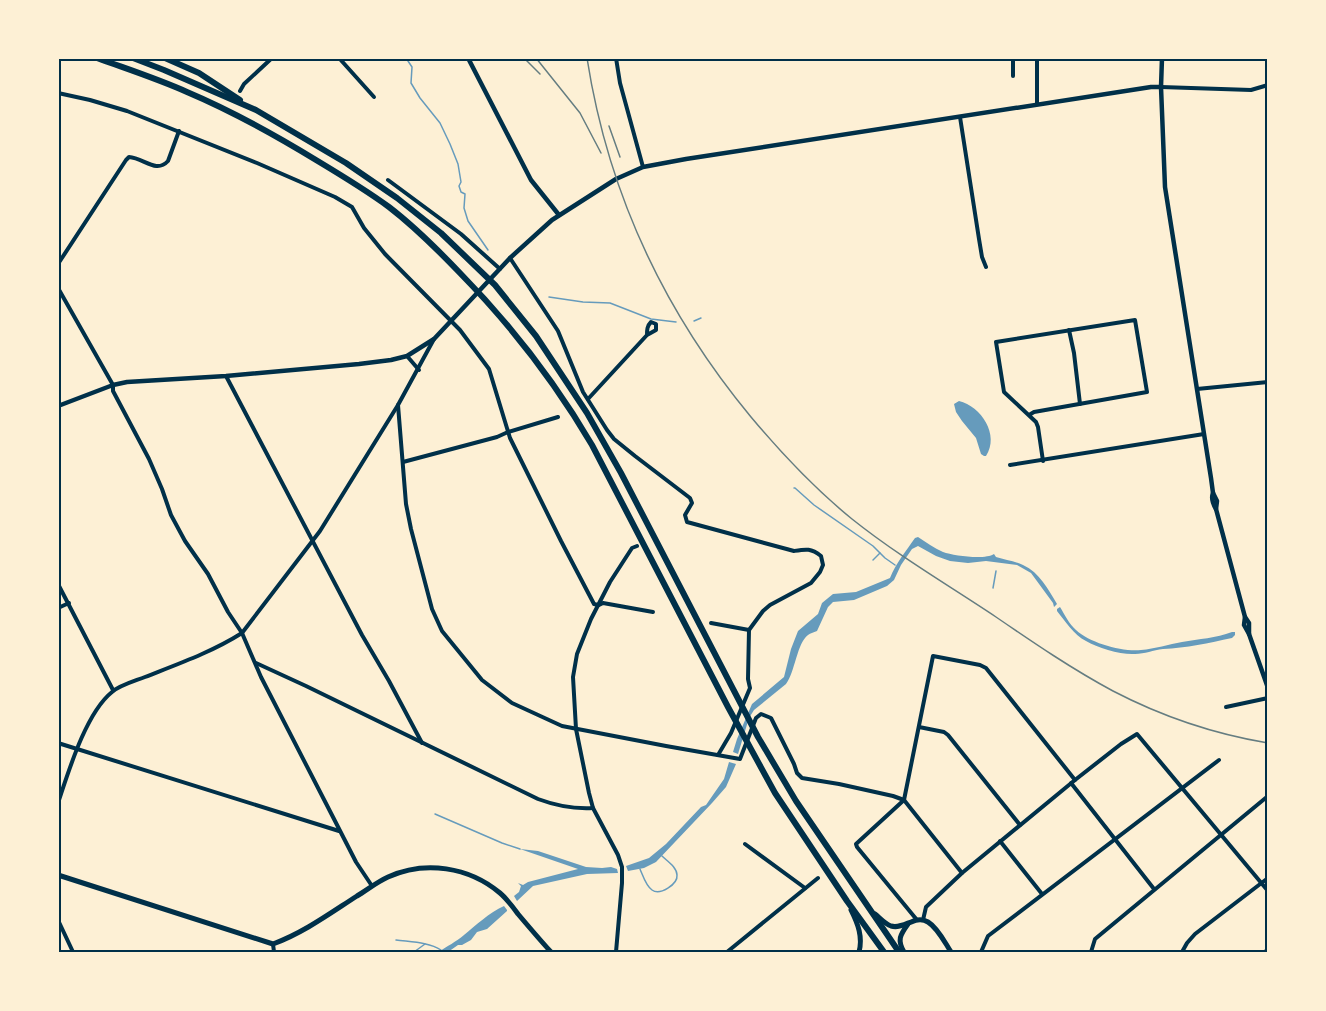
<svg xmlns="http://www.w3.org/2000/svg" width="1326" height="1011" font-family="Inter,sans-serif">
<rect width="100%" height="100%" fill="#fdf0d5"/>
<g fill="#669bbc">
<path d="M 959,401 C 981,406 1000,435 986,456 L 984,456 L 981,454 L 976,438 L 962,421 L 956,412 L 954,404 Z"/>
<path d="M 918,537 C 926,542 934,548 943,552 C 954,556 985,560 994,554 L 996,557 C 1005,560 1015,561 1023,565 C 1040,573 1048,589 1057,604 L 1054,607 L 1053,603 L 1031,573 L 1017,565 L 986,561 L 968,563 L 950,561 L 936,556 L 918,546 L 912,549 L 901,565 L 894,580 L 887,586 L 854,600 L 833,602 L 828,607 L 817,631 C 815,632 810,633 808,635 C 797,643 795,672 786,684 L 754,710 L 749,718 L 738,754 L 733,752 L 737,739 L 752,704 L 784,677 L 791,649 L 798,631 L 818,614 L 822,603 L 833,594 L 856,592 L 890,578 C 896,563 906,551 915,538 Z"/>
<path d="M 1060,607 C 1065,615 1069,624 1076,630 C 1090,643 1122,652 1141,650 C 1155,649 1169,644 1182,642 C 1199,639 1216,638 1232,632 L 1235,632 L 1235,635 L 1232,638 C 1209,643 1186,648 1163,649 C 1153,650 1145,654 1135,654 C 1121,655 1098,648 1086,641 C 1074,635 1065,621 1057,611 L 1057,609 Z"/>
<polygon points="729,762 736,764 726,787 712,803 656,862 644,868 628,871 626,866 649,858 666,844 701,807 706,805 724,779"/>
<polygon points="520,849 538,851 586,867 602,868 611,867 617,869 618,873 587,874 533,886 517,901 514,896 519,892 521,886 518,883 523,885 528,882 578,869"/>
<path d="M 504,906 L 507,910 L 507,911 L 487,929 L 477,932 L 471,940 L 462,945 L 458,945 L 448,952 L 439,952 C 447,946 456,942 464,935 C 476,925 489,913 504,906 Z"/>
</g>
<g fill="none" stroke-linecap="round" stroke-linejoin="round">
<g stroke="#669bbc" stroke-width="1.5">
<polyline points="406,58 412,67 411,83 420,98 440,123 450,144 458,164 461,182 459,186 461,192 465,194 464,208 468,221 488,250"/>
<polyline points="549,297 583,302 610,303 651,319 676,322"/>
<polyline points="694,321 701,318"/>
<polyline points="794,488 795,488 814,505 873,546 885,558 895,565"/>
<polyline points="873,560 880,553"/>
<polyline points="993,588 996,571"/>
<polyline points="435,814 502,843 520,849"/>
<path d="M 640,869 C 643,876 646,886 652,890 C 660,896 678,884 677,875 C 677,867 667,861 662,856"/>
<path d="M 396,940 C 411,942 429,942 441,950"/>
<polyline points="414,952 425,944"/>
</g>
<g stroke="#003049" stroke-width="4">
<polyline points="339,58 374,97"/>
<polyline points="616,58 620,83 643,167"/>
<polyline points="1037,58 1037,104"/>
<polyline points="1013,76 1013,58"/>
<polyline points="1161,87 1251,90 1268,85"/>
<polyline points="240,91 244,84 272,58"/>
<polyline points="58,93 90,100 127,111 257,163 335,197 352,207 364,228 385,254 460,330 489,369 510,438 561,541 594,604 598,605"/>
<polyline points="960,117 979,239 982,257 986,267"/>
<polyline points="388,180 461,234 500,269"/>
<path d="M 510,258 L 558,331 L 583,392 L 607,430 L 614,439 L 635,456 L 690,498 L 692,503 L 685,515 L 687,522 L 794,551 C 806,549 811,548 821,556 L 823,565 L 820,572 L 811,583 L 770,605 L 763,611 L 749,630 L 748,679 L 750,688 L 731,733 L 718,755"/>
<path d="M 58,264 L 126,160 L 129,157 C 144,158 156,174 168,161 L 179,131"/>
<polyline points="58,288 113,385 113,391 149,459 162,489 171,515 185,541 208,574 228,612 242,633 261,677 334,819 356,862 372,886"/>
<polyline points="1069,330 1074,353 1080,404"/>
<polyline points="407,356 419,370"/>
<polyline points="226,376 362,635 389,681 422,743"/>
<polyline points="1197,389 1268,382"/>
<path d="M 588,399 L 647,335 L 656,330 L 656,324 L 651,322 C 647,326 647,330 647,335"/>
<polyline points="398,405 406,504 411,529 432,609 442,631 482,680 512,703 562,726 666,746 740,759 756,718 761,714 771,718 794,764 797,773 802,778 839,784 893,796 904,800 962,873"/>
<polyline points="1029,415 1034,412 1147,392 1135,320 996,342 1004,392 1036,422 1038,427 1043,461"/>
<polyline points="403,462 497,437 508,432 558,417"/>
<polyline points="1010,465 1204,434"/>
<polyline points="58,584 113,690"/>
<polyline points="599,605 603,603 653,612"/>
<polyline points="58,608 69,603"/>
<polyline points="711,623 749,630"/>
<path d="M 256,663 L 306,686 L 538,799 C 554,805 575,809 593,808"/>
<polyline points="1226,707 1268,698"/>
<polyline points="919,727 944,732 948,735 1020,825"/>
<polyline points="58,743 339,831"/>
<polyline points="1071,783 1154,889"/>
<path d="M 58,803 C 69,770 86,713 112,692 C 120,685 135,681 145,677 C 178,664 212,652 242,633 L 320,531 L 398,405 L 434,339"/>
<polyline points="1000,841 1042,894"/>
<polyline points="745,844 805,888"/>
<polyline points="58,920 73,952"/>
<polyline points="917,920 857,847 856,844 904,800 933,656 980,665 986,668 1075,780"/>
<polyline points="923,920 926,907 962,873 1075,780 1121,744 1137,734 1268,891"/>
<polyline points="273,944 274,952"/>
<polyline points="616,952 622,883 622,867 618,855 593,808 589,793 576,729 573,677 577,654 591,619 610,582 632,548 637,546"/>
<polyline points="727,952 818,878"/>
<polyline points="981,952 988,936 1219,760"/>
<polyline points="1091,952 1095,939 1268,796"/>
<polyline points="1182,952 1187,943 1195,934 1268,878"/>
</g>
<g stroke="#003049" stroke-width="4.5">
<polyline points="468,58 531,180 559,215"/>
<polyline points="1162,58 1161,87 1165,187 1211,478 1213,493 1217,501 1216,509"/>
<polyline points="58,406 113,385 127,382 226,376 359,364 391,360 407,356 434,339 510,258 552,220 616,179 643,167 686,159 1151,87 1161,87"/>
<path d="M 1213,493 C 1211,498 1213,504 1216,509 L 1245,617 L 1249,623 L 1249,634"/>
<polyline points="1245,617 1244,625 1249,634 1268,688"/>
<polyline points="1265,952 1268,951"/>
</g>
<g stroke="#003049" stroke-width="5">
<path d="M 58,875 L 273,944 C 303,933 329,914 357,896 C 367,890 377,882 388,877 C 425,860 469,867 500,893 C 507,899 513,907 518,914 C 529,927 540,940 551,952"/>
<path d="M 851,910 C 858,924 863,937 859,952"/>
</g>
<g stroke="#003049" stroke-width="5">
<path d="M 875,914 C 880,918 885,924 891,926 C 904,930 915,914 928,922 C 938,928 945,943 951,952"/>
<path d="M 904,952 C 897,940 900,935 908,924"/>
</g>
<g stroke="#003049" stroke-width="6">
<path d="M 97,58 C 127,69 158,79 187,92 C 232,111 275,135 316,160 C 341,175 366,190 389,207 C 415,227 437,249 459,272 C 510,324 555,382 592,445 L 728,707 L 775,793 L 847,901 L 884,952"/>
<polyline points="133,58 164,70 256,110 346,163 397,198 441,233 495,285 536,336 587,413 621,473 758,737 796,801 899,952"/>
<polyline points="165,58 199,73 240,100"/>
</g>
<g stroke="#657d81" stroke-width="1.5">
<polyline points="524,58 540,74"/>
<polyline points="536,58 580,113 601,153"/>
<path d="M 587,58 C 608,193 664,312 751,417 C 782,454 815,489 852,519 C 897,555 948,585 996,617 C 1034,643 1072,669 1113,691 C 1161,716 1214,734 1268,743"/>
<polyline points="609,126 620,157"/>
</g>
</g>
<rect width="1326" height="1011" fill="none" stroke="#fdf0d5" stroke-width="120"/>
<rect x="60" y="60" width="1206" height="891" fill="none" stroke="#003049" stroke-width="2"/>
</svg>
